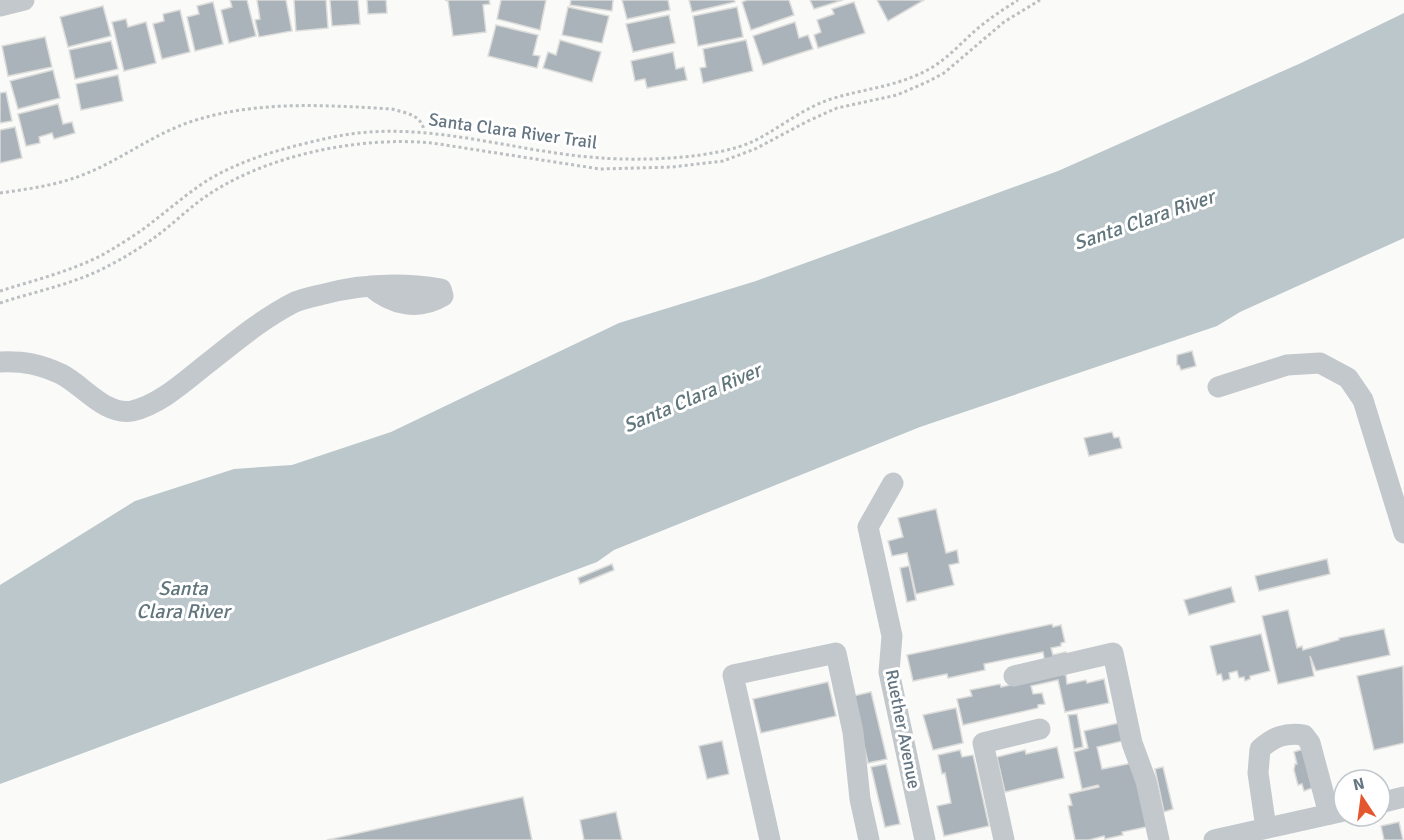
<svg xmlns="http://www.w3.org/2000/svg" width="1404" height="840" font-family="Signika,sans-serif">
<rect width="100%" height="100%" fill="#fafaf8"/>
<polygon fill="#bbc7cb" points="1404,13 1404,238 1240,312 1217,326 920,427 614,550 597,562 0,784 0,585 135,501 234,469 292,465 391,432 619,323 756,281 1058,171 1301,63"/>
<g fill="#aab3b9" stroke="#dcdcda" stroke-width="1.5">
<polygon points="230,0 247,0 256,36 229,43 221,10 232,7"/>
<polygon points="257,0 286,0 292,31 259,37 255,20 260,19"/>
<polygon points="294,0 326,0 328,28 296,31"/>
<polygon points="330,0 358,0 360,24 332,26"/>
<polygon points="367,0 386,0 387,13 368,14"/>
<polygon points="445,0 489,0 490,4 483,5 486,32 453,36 448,1"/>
<polygon points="501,0 546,0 540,30 497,19"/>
<polygon points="571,0 613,0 612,11 570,5"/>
<polygon points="622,0 668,0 670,10 627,19"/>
<polygon points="689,0 734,0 735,2 692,12"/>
<polygon points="747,0 789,0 794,15 751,30 742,2"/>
<polygon points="810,0 843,0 814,9"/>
<polygon points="877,0 924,0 888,21"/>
<polygon points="213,2 223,44 195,51 187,17 199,14 197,6"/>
<polygon points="854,2 865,33 818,48 814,35 821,32 817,20 834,14 832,9"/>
<polygon points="103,6 111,36 68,47 60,17"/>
<polygon points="568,7 609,16 602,43 562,35"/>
<polygon points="737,7 743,37 698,46 693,16"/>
<polygon points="180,10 190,52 162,59 153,24 164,21 163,14"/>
<polygon points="669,15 675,43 633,52 626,24"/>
<polygon points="126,19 128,27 146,22 156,63 124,71 112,22"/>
<polygon points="795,22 799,38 808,35 813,49 763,65 753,36"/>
<polygon points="496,25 538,35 533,55 540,56 537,68 488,56"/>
<polygon points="45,37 52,67 8,76 2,46"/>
<polygon points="560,40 601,52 592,82 543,68 548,52 556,55"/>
<polygon points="746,40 753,71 703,83 700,68 706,67 703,49"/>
<polygon points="111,41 118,69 75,79 69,50"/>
<polygon points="673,52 676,69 684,67 687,80 647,88 645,79 635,81 631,61"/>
<polygon points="53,70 60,98 18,109 10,81"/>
<polygon points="118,75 123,101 81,110 76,84"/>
<polygon points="6,92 12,121 0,123 0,93"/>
<polygon points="58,104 63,124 72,122 75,133 54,139 52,133 39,137 40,143 26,146 18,114"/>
<polygon points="15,127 22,158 0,163 0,130"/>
<polygon points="1192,351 1196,366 1181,370 1179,365 1177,365 1177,355"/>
<polygon points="1112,432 1114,438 1119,437 1122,448 1089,456 1084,438"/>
<polygon points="936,509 946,553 957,550 959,563 949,565 954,585 916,594 907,553 892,556 888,541 903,537 898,518"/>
<polygon points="1327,559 1330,574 1259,591 1255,576"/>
<polygon points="612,564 614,570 580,584 578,578"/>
<polygon points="909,566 916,600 907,602 900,568"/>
<polygon points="1231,587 1235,602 1189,615 1184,600"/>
<polygon points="1288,610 1297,648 1302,646 1303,650 1339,640 1339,638 1384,629 1390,655 1316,671 1310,656 1314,676 1278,684 1262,616"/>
<polygon points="1052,624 1053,627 1061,625 1065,642 1061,643 1061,646 1051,648 1053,655 1066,652 1067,658 1045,663 1043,652 984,664 985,670 948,678 947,674 913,681 907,655"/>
<polygon points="1261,634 1270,671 1250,676 1250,679 1245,681 1244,677 1239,678 1237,671 1229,673 1230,679 1223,681 1221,674 1217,675 1210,646"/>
<polygon points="1403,666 1404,743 1374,750 1357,676"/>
<polygon points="1061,674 1066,675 1067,684 1086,680 1087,683 1104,679 1109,703 1065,712 1058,680 1031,686 1033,694 1042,693 1045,704 1038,705 1038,708 963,725 957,699 972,696 970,690 1000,684 1001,687"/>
<polygon points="828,682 836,716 761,733 753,699"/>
<polygon points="871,692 887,759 868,763 853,696"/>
<polygon points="956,708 963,743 933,750 923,715"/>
<polygon points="1077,714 1083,747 1074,749 1068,715"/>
<polygon points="1123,722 1127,740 1097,747 1102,769 1132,763 1151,826 1122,832 1123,835 1105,839 1104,836 1089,840 1075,840 1068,806 1072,805 1069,794 1099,787 1098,785 1082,789 1074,752 1088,748 1084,731"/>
<polygon points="722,741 729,774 707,779 699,746"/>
<polygon points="1057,747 1064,778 1005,792 997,757 1025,750 1026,754"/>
<polygon points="1303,749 1312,788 1304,791 1302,784 1298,785 1294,770 1295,764 1297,764 1294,752"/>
<polygon points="960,750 962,757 973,755 989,826 944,836 937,806 951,803 945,773 942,774 938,755"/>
<polygon points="886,764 900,824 885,827 871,767"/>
<polygon points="1163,767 1173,809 1164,812 1155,769"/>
<polygon points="523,797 532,840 327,840"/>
<polygon points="616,812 622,840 584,840 580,820"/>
<polygon points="1399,822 1403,840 1384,840 1381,826"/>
</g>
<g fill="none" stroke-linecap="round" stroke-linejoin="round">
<g stroke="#bbbfc2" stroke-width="3" stroke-dasharray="3 3" stroke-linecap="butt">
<path d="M 0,193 C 29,189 58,185 85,174 C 120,160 151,136 187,123 C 253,100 323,105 392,109 C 406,113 422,115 424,131"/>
<path d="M 0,291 C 35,280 72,271 104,254 C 121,244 139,233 155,220 C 172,207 189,192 208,180 C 244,158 291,146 333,137 C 423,118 511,152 601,158 C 644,161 715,159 754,141 C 780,128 803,108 831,99 C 866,88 898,87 931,68 C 948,58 962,42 977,29 C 990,18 1004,9 1018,0"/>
<path d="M 0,303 C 36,291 75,284 108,266 C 126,257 143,246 158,235 C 174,223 189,208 205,197 C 265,155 360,136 432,143 L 600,169 L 672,167 L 723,161 L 755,149 L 808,121 L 837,108 L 897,95 L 927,82 L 944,73 L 1004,22 L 1040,0"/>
</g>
<g stroke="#c3c8cc" stroke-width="21">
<polyline points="0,6 24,0"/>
<path d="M 0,362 C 24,361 39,364 61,374 C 83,385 105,416 132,411 C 161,404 185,381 208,363 C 236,341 262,319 293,303 C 301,299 311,297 320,295 C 360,284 399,282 441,289 L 443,296 C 418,311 392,305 370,286"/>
<polyline points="1218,387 1287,365 1320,363 1348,378 1363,400 1404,533"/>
<polyline points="893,483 868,527 892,636 889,672 925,840"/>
<polyline points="1014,676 1113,653 1132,743 1146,781 1159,840"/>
<polyline points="1380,803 1404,797"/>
<path d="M 1266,828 L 1258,773 L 1260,749 C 1274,737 1285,732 1304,735 L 1310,743 L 1329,814"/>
<polyline points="770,840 733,675 836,653 853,732 860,799 869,840"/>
<polyline points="1004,840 983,743 1040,729"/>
<polyline points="1214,840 1344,811"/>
</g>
</g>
<g text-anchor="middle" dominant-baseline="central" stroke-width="6" stroke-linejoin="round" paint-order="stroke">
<g font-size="18" fill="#657683" stroke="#fff">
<text transform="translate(513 131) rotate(8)">Santa Clara River Trail</text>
<text transform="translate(903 729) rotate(79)">Ruether Avenue</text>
</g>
<g font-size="20" font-style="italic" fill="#60757c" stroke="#fff">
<text transform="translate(1144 220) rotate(-19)">Santa Clara River</text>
<text transform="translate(692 398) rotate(-23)">Santa Clara River</text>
<text x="183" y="588">Santa<tspan x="183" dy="23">Clara River</tspan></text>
</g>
</g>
<g transform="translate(1362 798) rotate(347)"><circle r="28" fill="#ffffff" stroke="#c1c8cd" stroke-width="1.5"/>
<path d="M0-4.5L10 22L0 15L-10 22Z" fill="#e4572e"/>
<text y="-9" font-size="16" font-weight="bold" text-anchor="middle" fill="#657683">N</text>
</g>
</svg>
